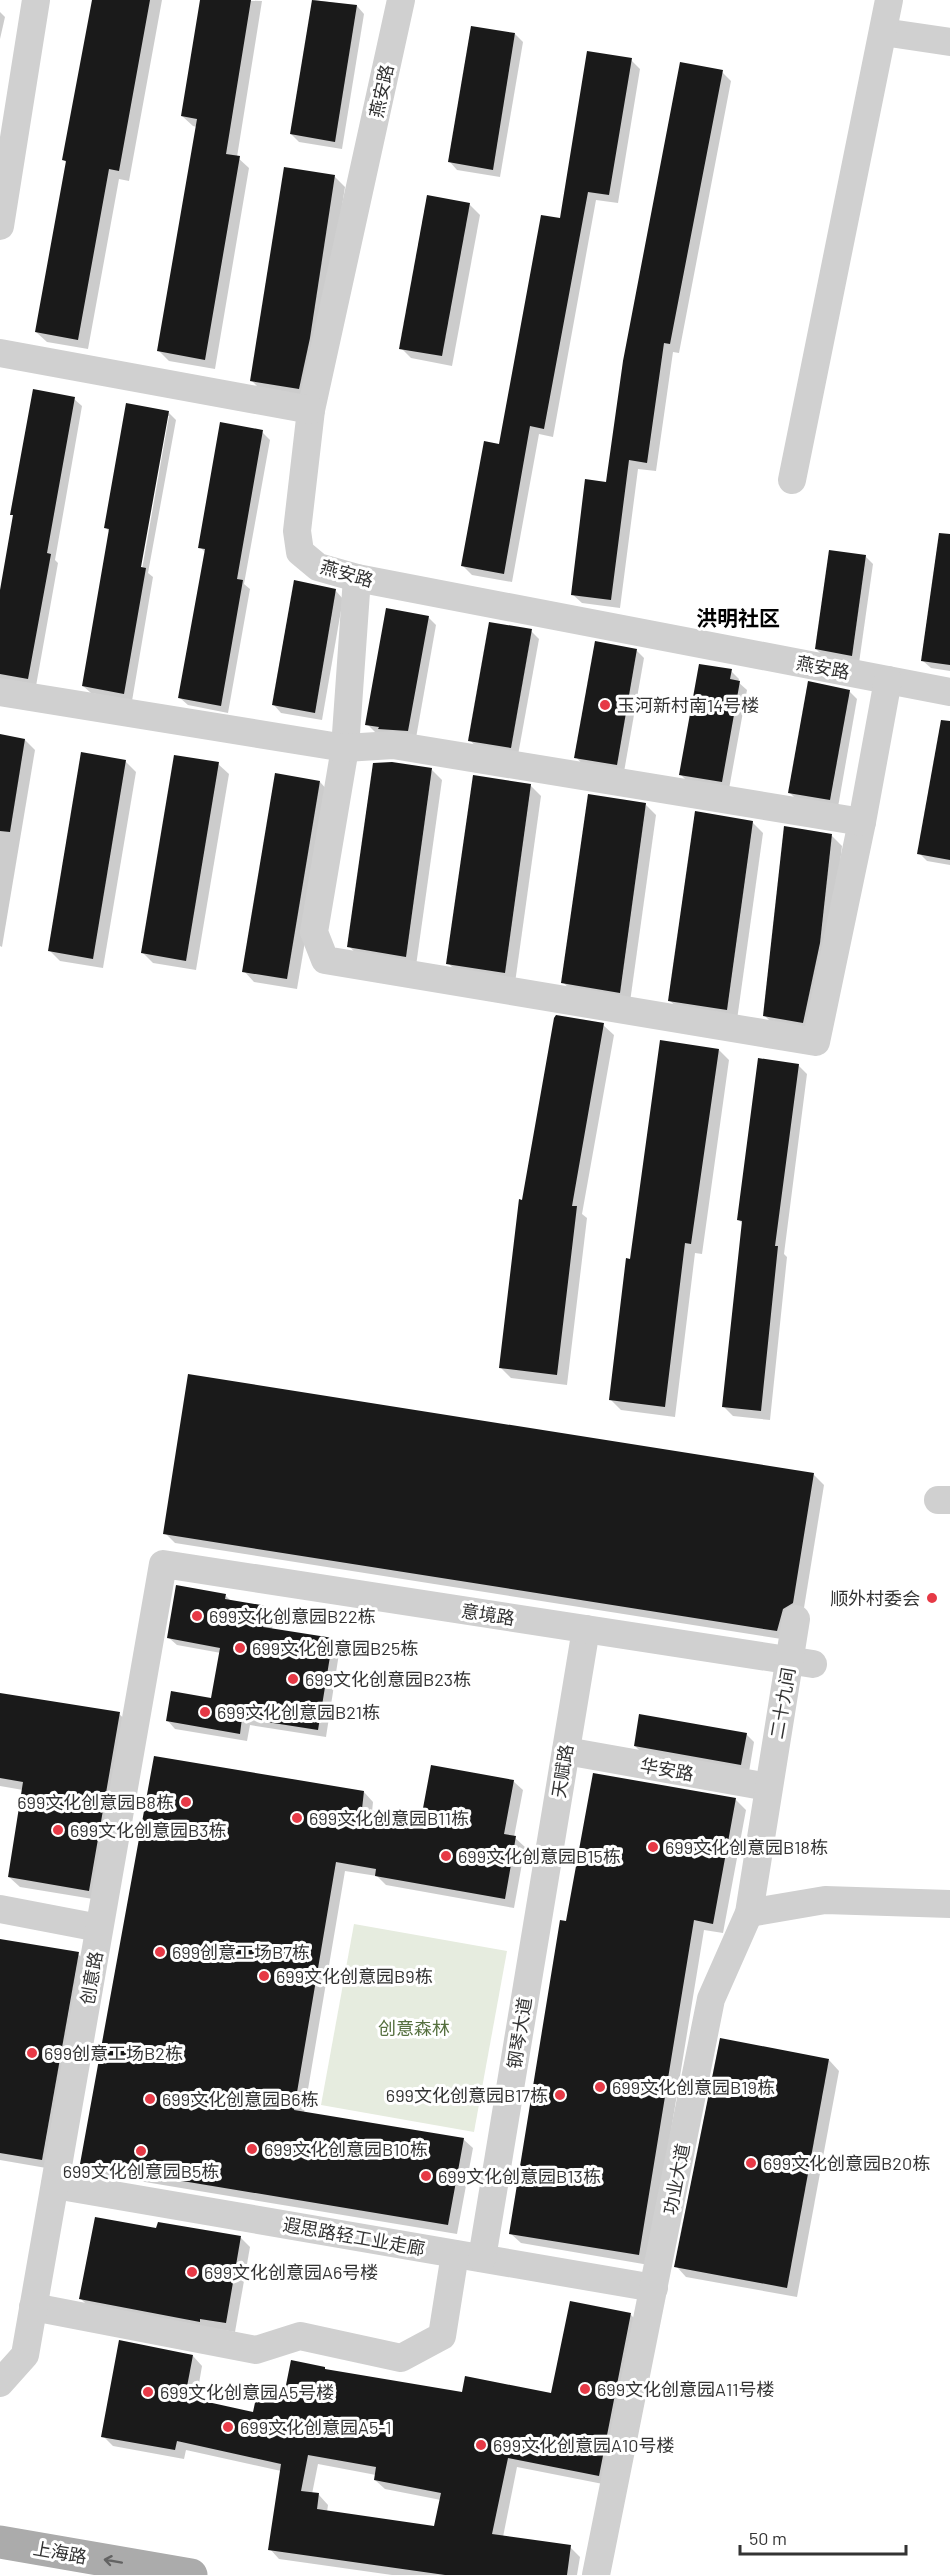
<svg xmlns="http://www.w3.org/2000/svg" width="950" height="2575" font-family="Barlow,'Noto Sans SC',sans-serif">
<rect width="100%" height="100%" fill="#fff"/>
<polygon fill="#e6ecdf" points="354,1924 507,1951 474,2132 321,2105"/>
<g fill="#0003" fill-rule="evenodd">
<polygon points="93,0 162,0 129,181 119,179 88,349 47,342 36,332 67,163 64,160"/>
<polygon points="201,0 262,1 237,157 249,168 215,369 169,361 159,351 197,127 193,126 182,116"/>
<polygon points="314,0 357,6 364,14 342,149 299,142 291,134"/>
<polygon points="0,12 5,17 0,39"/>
<polygon points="515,34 523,42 500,177 457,170 450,162"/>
<polygon points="631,60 640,69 618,203 596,200 553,437 539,434 512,582 472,575 463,566 501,446 561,220"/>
<polygon points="722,72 731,81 679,353 673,352 656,471 638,469 620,608 582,603 572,594 607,484"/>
<polygon points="285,169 335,177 345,187 320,349 309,398 262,391 252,381"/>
<polygon points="469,204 480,215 452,366 411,358 401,348"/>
<polygon points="74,399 82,406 55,560 58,563 36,686 0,679 0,599 15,517 12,514"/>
<path d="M 168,412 L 176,420 L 148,573 L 153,577 L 132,701 L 91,693 L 83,686 L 110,532 L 106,528 ZM 166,416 L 169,416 L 141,575 L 138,574 Z"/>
<polygon points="262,432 270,440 244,584 250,589 228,713 188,705 180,698 206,553 200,547"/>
<polygon points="865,556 873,564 859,663 824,657 816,649"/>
<polygon points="950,568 950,671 931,668 923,661"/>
<polygon points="336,591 343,599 322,720 281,713 274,705"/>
<polygon points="428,617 436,625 416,738 375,732 367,724"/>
<polygon points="531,631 539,639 518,755 477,748 470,740"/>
<polygon points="636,650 644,658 624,772 583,765 576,757"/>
<polygon points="731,671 739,679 738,682 747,690 729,789 689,783 681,775"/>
<polygon points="849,691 857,699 838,807 798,801 790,793"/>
<polygon points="950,732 950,865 927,861 919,853"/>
<polygon points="0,736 25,740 35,750 2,947 0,946"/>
<polygon points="125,761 136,772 103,968 60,961 49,950"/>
<polygon points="218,764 229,774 196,970 153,963 143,953"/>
<polygon points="432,770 442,780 416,966 359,957 349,946"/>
<polygon points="474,777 531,786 541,796 515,983 458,973 448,963"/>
<polygon points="320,782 330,793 297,989 254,982 244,971"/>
<polygon points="646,805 656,815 630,1002 573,993 563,982"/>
<polygon points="752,822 763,833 737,1020 680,1010 669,1000"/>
<polygon points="831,835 842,846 830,954 813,1033 775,1026 765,1016"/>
<polygon points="603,1025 614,1035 582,1214 587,1218 567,1385 511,1378 501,1368 523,1201"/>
<polygon points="719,1050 729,1060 702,1254 695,1253 675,1417 621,1410 611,1400 631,1260"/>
<polygon points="798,1065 807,1074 784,1254 787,1257 770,1420 733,1416 724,1407 743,1224 738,1219"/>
<polygon points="813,1474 824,1485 803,1614 788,1640 175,1543 165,1533"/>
<polygon points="226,1596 232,1602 266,1608 274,1616 272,1630 332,1639 340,1647 326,1737 250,1725 247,1741 175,1729 168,1721 213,1700 221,1653 177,1645 169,1638"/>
<polygon points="0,1694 119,1714 130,1724 99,1900 20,1887 9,1877 23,1790 0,1786"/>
<polygon points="746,1734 754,1742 749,1772 643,1754 635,1746"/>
<polygon points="513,1781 523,1790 514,1837 525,1847 514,1908 386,1885 377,1876 345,1871 304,2113 463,2139 473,2148 457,2234 91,2173 81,2164 364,1792 373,1802 372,1812 422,1821"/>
<polygon points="736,1800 746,1810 723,1933 704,1930 649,2265 521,2243 510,2233 567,1923"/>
<polygon points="0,1941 78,1954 88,1964 52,2169 0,2160"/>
<polygon points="829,2060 839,2071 797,2297 686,2277 676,2266"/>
<polygon points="158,2230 241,2238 250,2247 235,2332 90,2308 81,2299"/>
<path d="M 571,2303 L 631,2315 L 640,2324 L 608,2485 L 517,2467 L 503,2537 L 570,2547 L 580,2557 L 577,2575 L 392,2575 L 279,2559 L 270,2549 L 281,2471 L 186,2450 L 184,2459 L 113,2446 L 103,2436 L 193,2356 L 202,2366 L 196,2401 L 254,2414 L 324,2368 L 327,2371 L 463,2394 L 553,2395 ZM 318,2464 L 376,2475 L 375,2480 L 385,2489 L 441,2500 L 435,2527 L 327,2512 L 328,2505 L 319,2495 L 312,2494 Z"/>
</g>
<g fill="#1a1a1a" fill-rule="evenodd">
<polygon points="92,0 150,0 119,171 109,169 78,340 35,332 66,161 62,160"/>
<polygon points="200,0 251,0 226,154 240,156 205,360 157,351 197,119 181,116"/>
<polygon points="312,0 357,5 335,142 290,134"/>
<polygon points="471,26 515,33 493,170 448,162"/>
<polygon points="587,51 632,58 609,195 588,192 544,429 530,426 504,574 461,566 484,441 499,444 541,215 560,218"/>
<polygon points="680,62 723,70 670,344 664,343 647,463 629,460 611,600 571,595 585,479 606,482 623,361"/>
<polygon points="284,167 335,175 310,338 299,389 250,381"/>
<polygon points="427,195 470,203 442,356 399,349"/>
<polygon points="33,389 75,397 47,553 51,554 28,679 0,674 0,590 13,515 10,515"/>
<polygon points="126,403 169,411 141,567 146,568 124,694 82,686 109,529 104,528"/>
<polygon points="220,422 263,430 237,579 243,580 221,706 178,698 205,549 198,548"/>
<polygon points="939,533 950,534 950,665 921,661"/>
<polygon points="829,550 866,555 852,656 815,649"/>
<polygon points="294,580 336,589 315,713 272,705"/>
<polygon points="386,608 429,616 408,731 378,729 379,727 365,725"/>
<polygon points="489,622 532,629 511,748 468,741"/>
<polygon points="595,641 637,649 617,765 574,758"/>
<polygon points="699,664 732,669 730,679 740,681 722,782 679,775"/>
<polygon points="808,681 850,690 830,800 788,793"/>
<polygon points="941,720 950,721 950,860 917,854"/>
<polygon points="0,734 25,739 10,832 0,831"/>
<polygon points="81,752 126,760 93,959 48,951"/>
<polygon points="174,755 219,762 186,961 141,953"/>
<polygon points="392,762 432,768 406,957 347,947 373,763"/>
<polygon points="275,773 320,781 287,979 242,972"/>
<polygon points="473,775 531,784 505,973 446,964"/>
<polygon points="588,794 646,803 620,993 561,983"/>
<polygon points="695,811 753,821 727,1010 668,1001"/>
<polygon points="784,826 832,834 820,943 803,1023 763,1016"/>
<polygon points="556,1015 604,1023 572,1206 577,1206 557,1375 499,1368 519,1199 522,1200 554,1018"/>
<polygon points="660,1040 719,1049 691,1244 685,1243 665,1407 609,1400 626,1258 630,1259"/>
<polygon points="758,1058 799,1064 775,1246 778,1246 761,1411 722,1407 742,1221 737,1220"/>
<polygon points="188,1374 814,1473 793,1603 783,1609 777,1631 163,1534"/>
<polygon points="176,1585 226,1594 225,1599 267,1606 263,1627 333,1638 318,1730 242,1718 240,1734 166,1721 171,1691 211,1698 220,1648 167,1638"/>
<polygon points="0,1693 120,1712 89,1891 8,1877 23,1782 0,1778"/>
<polygon points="639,1714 747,1733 741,1765 634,1746"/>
<polygon points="154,1756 364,1791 362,1809 421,1819 431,1765 514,1780 504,1834 516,1836 505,1899 375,1876 376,1869 336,1862 294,2110 464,2138 448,2225 80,2164"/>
<polygon points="593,1773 736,1798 713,1924 694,1920 639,2255 509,2234 560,1920 566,1921"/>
<polygon points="0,1939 79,1952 42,2160 0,2153"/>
<polygon points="720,2038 829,2059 787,2288 674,2267"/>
<polygon points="95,2217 156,2228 158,2222 241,2236 226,2323 200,2319 200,2322 79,2299"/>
<path d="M 570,2301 L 631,2313 L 599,2476 L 508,2458 L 492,2534 L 571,2545 L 567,2575 L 445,2575 L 268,2550 L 281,2464 L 177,2441 L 175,2450 L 101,2437 L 119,2340 L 193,2355 L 185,2397 L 253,2412 L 259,2384 L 285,2390 L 291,2360 L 325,2367 L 325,2369 L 462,2392 L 465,2376 L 551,2393 ZM 308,2455 L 376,2467 L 374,2480 L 441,2493 L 434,2526 L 317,2509 L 319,2493 L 301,2491 Z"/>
</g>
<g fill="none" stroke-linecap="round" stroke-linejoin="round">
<g stroke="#d0d0d0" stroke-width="28">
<polyline points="401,0 311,410 297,531 300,552 318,567 357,578 950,692"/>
<polyline points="883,32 950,42"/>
<polyline points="0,226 36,0"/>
<polyline points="0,353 311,410"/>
<polyline points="792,480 889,0"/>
<polyline points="357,578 345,748 314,932 325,960 816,1042 862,822"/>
<polyline points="0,692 345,748 393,745 862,822 888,680"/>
<polyline points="938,1500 950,1500"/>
<polyline points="566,1751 768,1787"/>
<polyline points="0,1909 99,1928"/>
<polyline points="749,1913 825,1900 950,1904"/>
<polyline points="55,2185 654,2288"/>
<polyline points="482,2258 586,1629"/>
<polyline points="33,2307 256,2350 300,2336 401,2358 442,2336 455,2254"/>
<polyline points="0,2383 25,2355 163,1564 813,1664"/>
<polyline points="596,2575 711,1999 749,1913 796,1619"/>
</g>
<polyline stroke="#ababab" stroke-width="33" points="0,2542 191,2575"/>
</g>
<defs><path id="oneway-shaft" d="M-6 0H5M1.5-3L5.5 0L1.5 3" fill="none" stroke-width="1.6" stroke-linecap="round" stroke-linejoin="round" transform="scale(1.5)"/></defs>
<use stroke="#636363" href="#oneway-shaft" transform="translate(113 2561) rotate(-170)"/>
<g fill="#e63946" stroke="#fff" stroke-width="2">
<circle cx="605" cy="705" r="6"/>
<circle cx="932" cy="1598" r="6"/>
<circle cx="197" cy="1616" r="6"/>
<circle cx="240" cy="1648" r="6"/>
<circle cx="293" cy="1679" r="6"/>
<circle cx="205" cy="1712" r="6"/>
<circle cx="186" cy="1802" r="6"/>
<circle cx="297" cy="1818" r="6"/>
<circle cx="58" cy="1830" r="6"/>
<circle cx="653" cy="1847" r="6"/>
<circle cx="446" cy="1856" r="6"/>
<circle cx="160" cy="1952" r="6"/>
<circle cx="264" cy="1976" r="6"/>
<circle cx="32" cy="2053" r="6"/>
<circle cx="600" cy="2087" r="6"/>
<circle cx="560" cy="2095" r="6"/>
<circle cx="150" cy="2099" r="6"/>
<circle cx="252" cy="2149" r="6"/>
<circle cx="141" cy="2151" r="6"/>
<circle cx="751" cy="2163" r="6"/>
<circle cx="426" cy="2176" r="6"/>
<circle cx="192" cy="2272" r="6"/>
<circle cx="585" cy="2389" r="6"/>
<circle cx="148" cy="2392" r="6"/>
<circle cx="228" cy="2427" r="6"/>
<circle cx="481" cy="2445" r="6"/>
</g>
<g text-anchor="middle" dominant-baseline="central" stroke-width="6" stroke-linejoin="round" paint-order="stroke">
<g font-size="18" fill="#333" stroke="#fff">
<text transform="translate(381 91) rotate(-78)">燕安路</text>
<text transform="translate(347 573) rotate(16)">燕安路</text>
<text transform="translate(823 667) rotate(11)">燕安路</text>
<text transform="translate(488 1614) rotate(9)">意境路</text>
<text transform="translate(782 1703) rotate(-80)">二十九间</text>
<text transform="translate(667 1769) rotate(10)">华安路</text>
<text transform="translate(562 1771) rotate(-81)">天赋路</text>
<text transform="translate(91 1978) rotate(-80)">创意路</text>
<text transform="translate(519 2033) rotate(-81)">钢琴大道</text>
<text transform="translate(676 2179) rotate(-79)">功业大道</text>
<text transform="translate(354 2236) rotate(10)">遐思路轻工业走廊</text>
<text transform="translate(60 2552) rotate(10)">上海路</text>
</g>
<g font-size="18" fill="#333" stroke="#fff" text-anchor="start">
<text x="617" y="705">玉河新村南14号楼</text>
<text x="920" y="1598" text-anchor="end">顺外村委会</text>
<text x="209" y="1616">699文化创意园B22栋</text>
<text x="252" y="1648">699文化创意园B25栋</text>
<text x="305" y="1679">699文化创意园B23栋</text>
<text x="217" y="1712">699文化创意园B21栋</text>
<text x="174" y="1802" text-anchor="end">699文化创意园B8栋</text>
<text x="309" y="1818">699文化创意园B11栋</text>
<text x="70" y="1830">699文化创意园B3栋</text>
<text x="665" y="1847">699文化创意园B18栋</text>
<text x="458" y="1856">699文化创意园B15栋</text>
<text x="172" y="1952">699创意工场B7栋</text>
<text x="276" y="1976">699文化创意园B9栋</text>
<text x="44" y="2053">699创意工场B2栋</text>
<text x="612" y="2087">699文化创意园B19栋</text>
<text x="548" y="2095" text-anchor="end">699文化创意园B17栋</text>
<text x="162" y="2099">699文化创意园B6栋</text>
<text x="264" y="2149">699文化创意园B10栋</text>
<text x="763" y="2163">699文化创意园B20栋</text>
<text x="141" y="2171" text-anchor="middle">699文化创意园B5栋</text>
<text x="438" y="2176">699文化创意园B13栋</text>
<text x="204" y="2272">699文化创意园A6号楼</text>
<text x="597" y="2389">699文化创意园A11号楼</text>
<text x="160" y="2392">699文化创意园A5号楼</text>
<text x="240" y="2427">699文化创意园A5-1</text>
<text x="493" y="2445">699文化创意园A10号楼</text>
</g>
<g font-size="18" fill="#56703f" stroke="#fff">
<text x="414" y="2028">创意森林</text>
</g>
<g font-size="21" font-weight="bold" fill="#000" stroke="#fff">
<text x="738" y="617">洪明社区</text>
</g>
</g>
<path d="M740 2545v9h166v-9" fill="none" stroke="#333333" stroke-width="3"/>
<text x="749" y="2545" font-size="18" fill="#333333" stroke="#ffffff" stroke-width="4.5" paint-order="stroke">50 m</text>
</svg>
